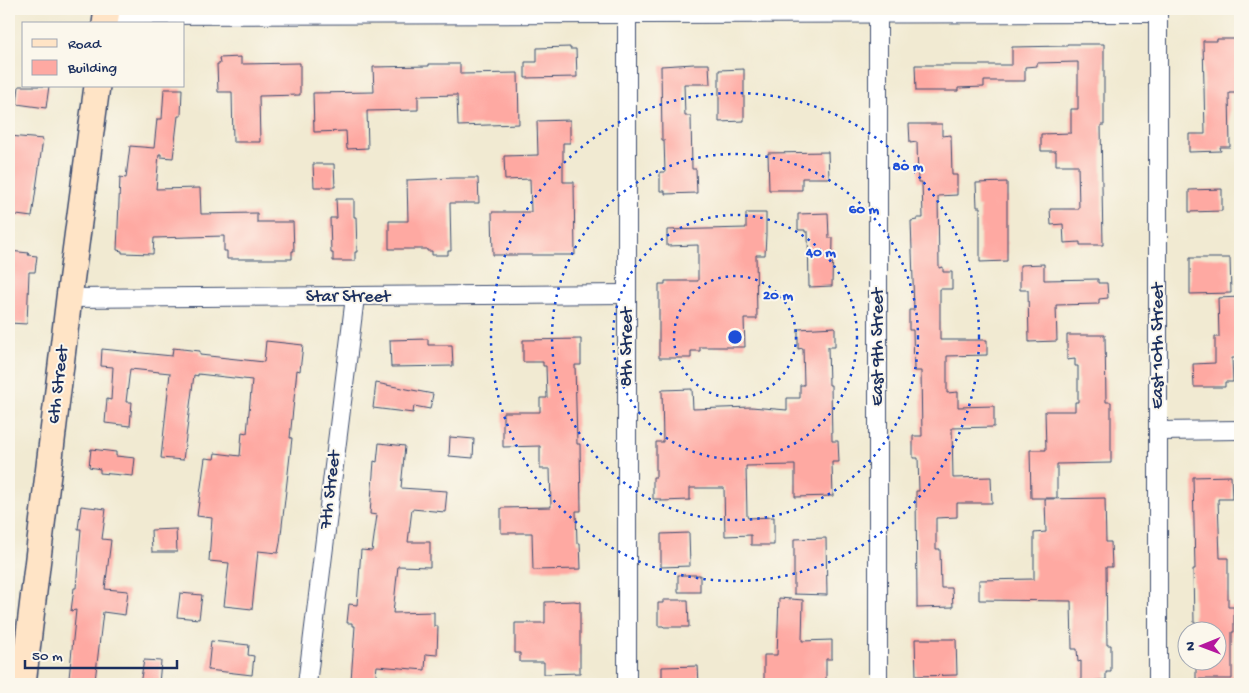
<svg xmlns="http://www.w3.org/2000/svg" width="1249" height="693" font-family="'Gochi Hand',sans-serif">
<rect width="100%" height="100%" fill="#fbf7ec"/>
<filter id="ink" filterUnits="userSpaceOnUse"><feTurbulence type="fractalNoise" baseFrequency=".02" numOctaves="2"/><feDisplacementMap in="SourceGraphic" scale="10" xChannelSelector="R" yChannelSelector="G"/><feConvolveMatrix kernelMatrix="1 2 1 2 8 2 1 2 1" color-interpolation-filters="sRGB"/></filter>
<filter id="wash" filterUnits="userSpaceOnUse"><feTurbulence type="fractalNoise" baseFrequency=".0096" numOctaves="4" result="noise"/><feDisplacementMap in="SourceGraphic" scale="20" xChannelSelector="R" yChannelSelector="G"/><feGaussianBlur stdDeviation="1.12" result="paint"/><feColorMatrix in="noise" values="0 0 0 0 0 0 0 0 0 0 0 0 0 0 0 0 0 1.4 0 .05"/><feComposite in="paint" operator="in"/></filter>
<g filter="url(#wash)">
<rect width="100%" height="100%" fill="#f1ead2"/>
<g id="blocks">
<g fill="#fea9a2">
<polygon points="1217,39 1238,39 1240,93 1229,93 1230,147 1220,147 1221,151 1189,152 1189,134 1205,134 1203,41 1217,41"/>
<polygon points="1067,44 1104,44 1104,125 1101,125 1103,245 1080,245 1080,242 1064,243 1063,224 1051,225 1050,209 1079,209 1078,165 1056,165 1056,151 1041,151 1041,134 1071,133 1071,109 1078,109 1078,62 1037,63 1037,66 1025,67 1025,81 984,81 984,87 958,88 958,91 916,91 915,65 1012,65 1012,47 1067,46"/>
<polygon points="570,47 570,49 576,49 577,77 525,78 525,62 537,62 537,48"/>
<polygon points="241,57 241,64 300,63 300,95 259,96 260,142 233,142 232,92 218,92 217,64 220,64 219,58"/>
<polygon points="429,64 460,64 460,74 518,73 519,124 458,126 457,95 418,96 418,110 367,111 368,148 347,149 346,131 314,132 313,93 374,92 373,67 429,66"/>
<polygon points="694,64 709,64 710,84 684,84 685,116 691,116 692,169 696,169 697,193 665,194 665,191 660,191 660,172 665,172 664,140 662,140 661,66"/>
<polygon points="744,69 744,121 719,122 719,70"/>
<polygon points="19,86 49,86 46,108 17,104"/>
<polygon points="164,89 182,89 181,116 178,116 173,158 161,157 161,154 159,154 156,189 200,188 201,214 257,213 257,222 293,222 294,251 292,251 292,259 227,259 227,251 224,251 224,236 154,238 153,254 122,253 122,251 117,250 120,177 126,178 130,146 154,148 157,119 162,119"/>
<polygon points="570,120 570,143 563,143 563,182 574,182 575,255 493,255 492,212 531,212 530,179 505,180 504,156 538,155 537,121"/>
<polygon points="909,124 942,124 942,136 951,135 952,175 957,175 957,195 938,196 939,268 943,267 943,272 952,272 952,289 940,289 940,340 987,340 987,355 947,356 947,393 958,392 958,407 994,406 994,427 952,428 953,478 991,477 992,503 957,503 957,517 936,518 936,549 940,549 941,588 952,588 953,607 917,608 917,601 916,491 919,491 918,458 913,458 913,436 922,436 921,371 914,371 913,330 909,330 909,310 914,310 911,221 917,220 917,218 923,218 922,182 918,182 917,142 910,143"/>
<polygon points="9,136 43,139 32,217 9,214"/>
<polygon points="828,152 829,178 802,178 802,190 769,190 768,153"/>
<polygon points="313,164 334,164 335,187 314,187"/>
<polygon points="454,178 478,178 479,203 450,203 451,251 448,251 448,255 432,255 432,251 427,251 427,249 389,249 389,221 408,221 407,180"/>
<polygon points="1007,182 1007,261 980,262 980,207 977,207 976,183"/>
<polygon points="1222,189 1222,211 1189,212 1189,190"/>
<polygon points="336,199 354,199 354,217 356,217 357,252 355,252 355,261 333,261 333,253 331,253 330,218 337,218"/>
<polygon points="746,213 766,213 766,234 765,255 756,255 757,319 744,319 745,347 700,347 700,351 691,351 691,358 659,358 659,284 665,284 665,281 698,281 698,245 667,246 667,230 746,228"/>
<polygon points="828,213 829,238 833,238 832,286 809,287 808,232 805,232 805,230 798,230 798,214"/>
<polygon points="9,251 29,253 28,255 37,256 35,272 29,272 27,324 9,323"/>
<polygon points="1190,258 1230,258 1231,293 1190,294"/>
<polygon points="1044,264 1044,280 1098,279 1098,283 1107,283 1108,298 1099,299 1099,304 1056,305 1057,341 1029,342 1028,290 1020,290 1020,265"/>
<polygon points="1240,297 1240,325 1238,325 1238,358 1232,358 1233,382 1225,382 1225,387 1194,387 1193,364 1215,363 1215,337 1219,337 1218,298"/>
<polygon points="835,327 835,347 828,347 829,385 831,385 832,441 838,441 839,462 832,462 832,464 833,496 795,497 795,465 746,466 747,516 748,518 774,517 774,545 751,545 751,535 725,536 724,488 690,488 690,500 661,501 661,499 653,499 653,477 656,477 656,442 663,442 662,390 692,389 693,409 751,407 787,410 787,398 800,398 800,385 804,385 803,348 798,349 798,329"/>
<polygon points="1067,335 1105,335 1106,402 1111,402 1111,463 1057,464 1057,498 1031,498 1030,450 1046,450 1045,411 1075,411 1075,402 1078,402 1078,366 1075,366 1075,359 1067,360"/>
<polygon points="428,339 428,345 452,345 453,366 391,367 390,340"/>
<polygon points="581,339 581,365 575,365 577,444 580,444 581,511 576,511 577,543 580,543 581,569 533,570 532,533 501,533 501,508 551,507 550,469 540,469 540,446 503,447 503,412 540,412 540,398 547,398 546,366 543,366 543,362 523,362 523,340"/>
<polygon points="266,341 303,345 300,371 297,370 290,438 292,438 280,543 278,553 258,551 252,609 224,606 229,563 209,561 212,518 197,516 205,458 214,459 215,453 240,456 242,432 247,433 252,380 198,374 198,376 194,375 183,460 161,458 170,373 130,369 126,402 132,402 130,426 105,423 107,399 111,400 113,367 101,366 102,349 172,356 173,348 200,351 200,355 264,362"/>
<polygon points="376,383 433,394 430,409 414,406 413,413 373,408"/>
<polygon points="450,437 474,439 473,458 449,456"/>
<polygon points="379,443 405,446 401,488 447,491 445,512 412,509 408,542 430,542 430,567 398,566 393,613 434,612 434,626 438,626 437,655 426,654 425,670 377,666 375,683 351,680 355,626 352,626 352,623 347,623 349,604 357,605 361,550 372,551 377,515 370,514 374,461 377,462"/>
<polygon points="91,449 116,452 116,456 135,458 133,476 100,473 100,469 89,467"/>
<polygon points="1231,476 1232,499 1218,499 1220,558 1228,558 1228,607 1234,607 1234,632 1232,632 1232,679 1196,679 1196,660 1216,660 1216,630 1196,630 1196,623 1194,623 1193,569 1195,569 1193,477"/>
<polygon points="1105,498 1106,542 1111,542 1112,567 1106,567 1107,645 1111,645 1111,672 1106,672 1106,680 1081,681 1081,661 1078,662 1077,649 1072,649 1071,601 979,600 979,580 1034,579 1034,533 1046,532 1045,499"/>
<polygon points="81,506 106,509 102,539 111,540 105,589 128,591 125,615 103,612 95,681 69,678 76,610 71,611 74,588 76,588 81,529 78,529"/>
<polygon points="176,529 177,552 152,552 151,530"/>
<polygon points="689,533 690,566 661,567 661,534"/>
<polygon points="826,538 827,595 794,594 794,539"/>
<rect x="678" y="575" width="22" height="17"/>
<polygon points="180,593 202,595 199,619 177,617"/>
<polygon points="779,598 803,600 802,641 832,640 832,659 826,659 826,684 764,684 764,655 777,655"/>
<polygon points="663,600 688,600 689,627 664,627 663,626 658,626 658,603 663,603"/>
<polygon points="574,601 580,602 580,673 544,674 544,662 520,662 520,653 515,653 515,623 545,623 545,602"/>
<polygon points="915,639 956,639 957,675 916,676"/>
<polygon points="211,641 249,645 248,655 254,656 252,675 208,670"/>
<polygon points="144,660 161,661 159,684 140,684"/>
<polygon points="698,666 699,684 662,684 662,667"/>
</g>
</g>
</g>
<g filter="url(#ink)">
<use href="#blocks" fill-opacity="0" stroke="#3b4b6f" stroke-width="1"/>
<g fill="none" stroke-linecap="round" stroke-linejoin="round">
<defs>
<g id="minor">
<polyline points="627,9 627,684"/>
<polyline points="878,9 878,684"/>
<polyline points="1158,9 1158,684"/>
<polyline points="106,15 1158,13"/>
<polyline points="69,298 627,294"/>
<polyline points="1158,431 1240,430"/>
<polyline points="307,684 355,297"/>
</g>
<g id="secondary">
<polyline points="105,24 107,9"/>
<polyline points="23,684 69,298 97,86"/>
</g>
</defs>
<use href="#minor" stroke="#3b4b6f" stroke-width="20"/>
<use href="#secondary" stroke="#3b4b6f" stroke-width="28"/>
<use href="#minor" stroke="#fff" stroke-width="18"/>
<use href="#secondary" stroke="#ffe4c6" stroke-width="25"/>
</g>
</g>
<g fill="none" stroke="#1d4ed8" stroke-width="2.5" stroke-dasharray="2.5 5">
<circle cx="735" cy="337" r="61"/>
<circle cx="735" cy="337" r="122"/>
<circle cx="735" cy="337" r="183"/>
<circle cx="735" cy="337" r="244"/>
</g>
<g text-anchor="middle" dominant-baseline="central" stroke-width="4" stroke-linejoin="round" paint-order="stroke">
<g font-size="18" fill="#1b2f5e" stroke="#fbf7ec">
<text x="348" y="297">Star Street</text>
<text transform="translate(1158 346) rotate(-90)">East 10th Street</text>
<text transform="translate(627 347) rotate(-90)">8th Street</text>
<text transform="translate(878 347) rotate(-90)">East 9th Street</text>
<text transform="translate(59 385) rotate(-83)">6th Street</text>
<text transform="translate(331 490) rotate(-83)">7th Street</text>
</g>
</g>
<circle cx="735" cy="337" r="8" fill="#1d4ed8" stroke="#fbf7ec" stroke-width="2.5"/>
<g font-size="15" text-anchor="middle" font-weight="bold" fill="#1d4ed8" stroke="#fbf7ec" stroke-width="4" stroke-linejoin="round" paint-order="stroke">
<text x="908" y="170">80 m</text>
<text x="864" y="213">60 m</text>
<text x="821" y="256">40 m</text>
<text x="778" y="299">20 m</text>
</g>
<rect width="1249" height="693" fill="none" stroke="#fbf7ec" stroke-width="30"/>
<rect x="22" y="22" width="162" height="65" fill="#fbf7ec" stroke="#a1a7b3"/>
<rect x="32" y="39" width="25" height="8" fill="#ffe4c6" stroke="#a1a7b3"/>
<text x="68" y="48" font-size="15" fill="#1b2f5e">Road</text>
<rect x="32" y="60" width="25" height="15" fill="#fea9a2" stroke="#a1a7b3"/>
<text x="68" y="72" font-size="15" fill="#1b2f5e">Building</text>
<g transform="translate(1202 646) rotate(269)"><circle r="24" fill="#fbf7ec" stroke="#a1a7b3"/>
<path d="M0-4L9 19L0 12L-9 19Z" fill="#b5179e"/>
<text y="-8" font-size="14" font-weight="bold" text-anchor="middle" fill="#1b2f5e">N</text>
</g>
<path d="M25 660v8h152v-8" fill="none" stroke="#1b2f5e" stroke-width="2.5"/>
<text x="32" y="660" font-size="15" fill="#1b2f5e" stroke="#fbf7ec" stroke-width="4" paint-order="stroke">50 m</text>
</svg>
